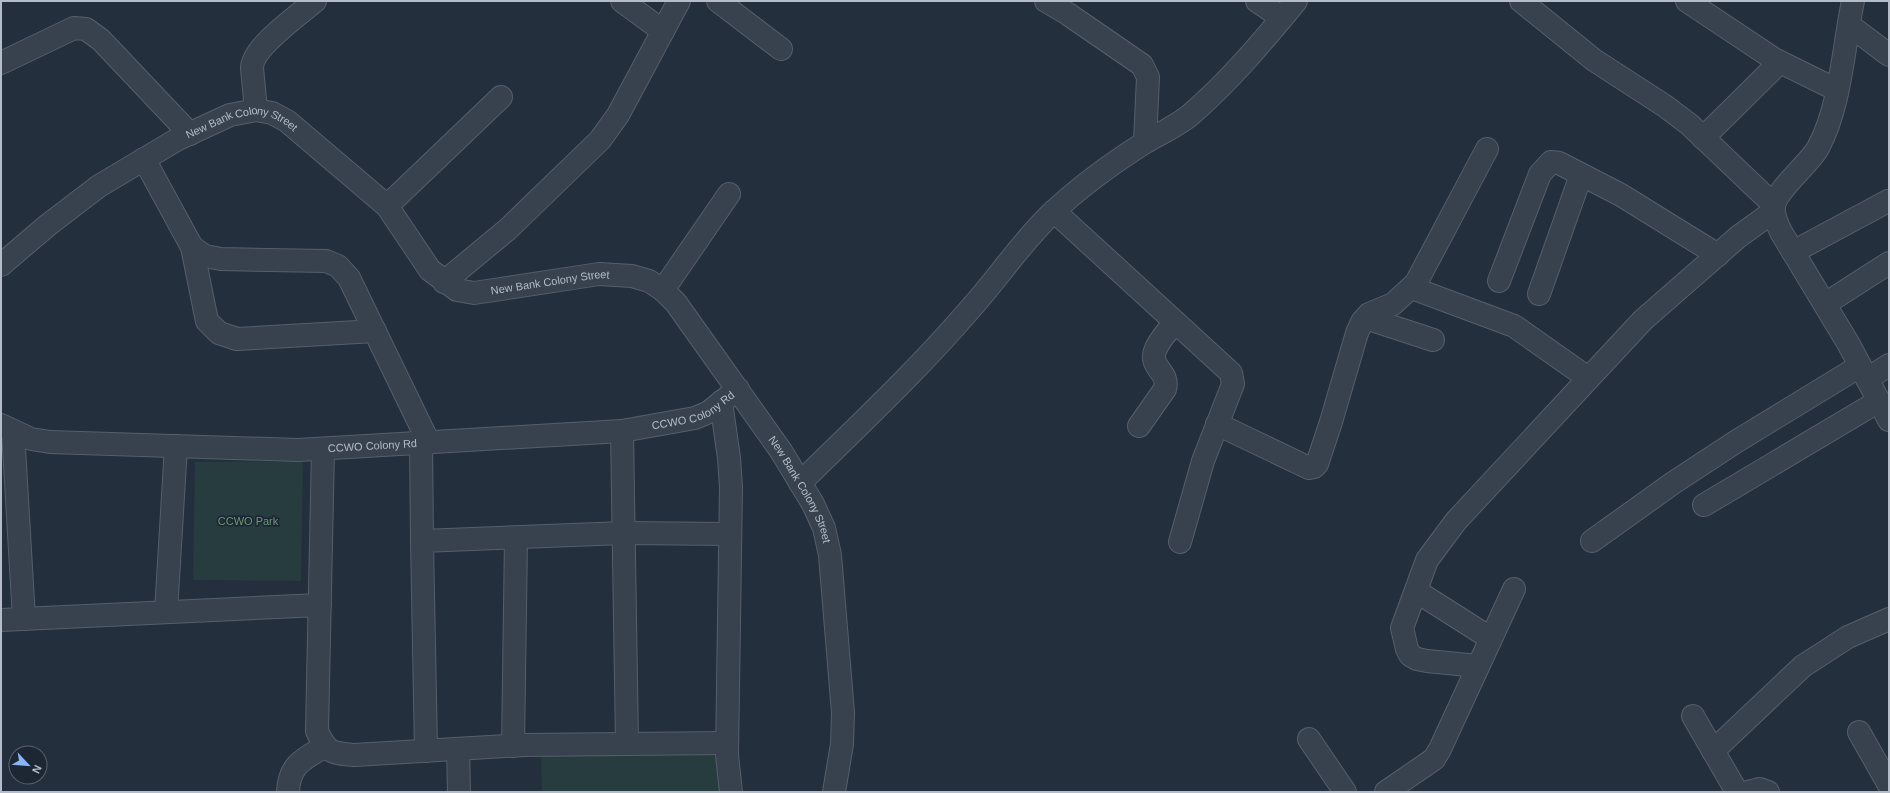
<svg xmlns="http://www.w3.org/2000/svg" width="1890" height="793" font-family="Arial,sans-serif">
<rect width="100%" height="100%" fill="#242f3e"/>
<g fill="#263c3f">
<polygon points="303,461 301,581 193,580 195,462"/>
<polygon points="714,750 721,792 542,792 541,754"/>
</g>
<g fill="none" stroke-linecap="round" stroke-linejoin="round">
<defs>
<g id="minor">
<polyline points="622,1 663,31"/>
<polyline points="718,1 781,49"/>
<polyline points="1046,1 1068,14 1142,65 1148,77 1145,142"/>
<polyline points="1257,1 1282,18"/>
<polyline points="1521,1 1594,60 1665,106 1690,125 1774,205"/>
<polyline points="1687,1 1774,59 1837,90"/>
<path d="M 1853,1 C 1843,49 1841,105 1818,148 C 1809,164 1776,190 1774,206 C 1773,215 1777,224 1781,232 L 1848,343 L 1889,420"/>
<polyline points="1849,25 1889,55"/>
<polyline points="1,63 74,28 86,29 101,40 190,134"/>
<path d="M 256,110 L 252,68 C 252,47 299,15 315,1"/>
<polyline points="1703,138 1780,62"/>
<polyline points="144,159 192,247 205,256 221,259 326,261 338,266 349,278 429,443"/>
<polyline points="387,206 501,97"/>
<polyline points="1054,211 1231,373 1233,384 1203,461 1180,542"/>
<polyline points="192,247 207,321 219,333 237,339 375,331"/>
<polyline points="1793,252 1888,201"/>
<path id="s1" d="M 1,265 L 48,225 L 99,186 L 178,139 L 230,115 L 256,110 L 272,113 L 287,121 L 387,206 L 430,270 L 457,290 L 474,293 L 599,274 L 632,276 L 649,281 L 663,290 L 676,303 L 781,451 L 813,504 L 824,528 L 830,555 L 843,713 L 842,744 L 834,792"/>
<polyline points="1499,281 1540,174 1551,162 1559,163 1621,195 1718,255"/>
<polyline points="444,282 508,229 600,140 618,115 679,1"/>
<polyline points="1412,288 1514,326 1588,378"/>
<polyline points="663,290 729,194"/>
<polyline points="1539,294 1581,175"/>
<polyline points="1825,304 1889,263"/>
<polyline points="1366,318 1433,340"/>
<polyline points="1867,379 1889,365"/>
<polyline points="721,402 729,458 731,487 727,755 731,792"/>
<polyline points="1217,424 1309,468 1314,467 1317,464 1331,422 1357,333 1362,322 1369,314 1393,304 1416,283 1487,149"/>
<path id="s2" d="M 1,425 L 31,439 L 50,442 L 298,450 L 622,431 L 695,418 L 709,412 L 738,389"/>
<path d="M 1139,426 L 1165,389 C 1170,372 1149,368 1155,351 C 1158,341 1168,331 1175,322"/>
<polyline points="13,431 24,619"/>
<polyline points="622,431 627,744"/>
<polyline points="421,443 422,541"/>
<path d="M 323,449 L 317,731 C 327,753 331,753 354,755 L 523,745 L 727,743"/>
<path d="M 800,483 C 858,426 918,370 971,308 C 998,278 1021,243 1050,215 C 1078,188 1111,164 1144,143 C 1159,134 1175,127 1189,116 C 1229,82 1263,41 1296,1"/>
<polyline points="1704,505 1879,401"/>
<polyline points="1592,541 1673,483 1737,441 1860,366"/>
<polyline points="1416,591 1490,638"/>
<polyline points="166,612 176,446"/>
<polyline points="1,620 320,605"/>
<polyline points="1478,666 1427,661 1417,659 1410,655 1407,649 1402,628 1427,560 1456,521 1643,320 1738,237 1774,211"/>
<polyline points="1693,716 1737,792"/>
<polyline points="1859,732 1889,785"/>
<polyline points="1309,739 1345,792"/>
<polyline points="513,746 516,538"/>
<polyline points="458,749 459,792"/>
<polyline points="426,751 422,541 624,533 729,534"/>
<polyline points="1713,751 1803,666 1848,637 1889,619"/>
<path d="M 288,792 C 289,765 303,759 324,747"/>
<polyline points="1386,792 1434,759 1440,749 1514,589"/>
<polyline points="1748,792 1760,789 1768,792"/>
</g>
</defs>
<use href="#minor" stroke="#565f6c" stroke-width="24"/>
<use href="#minor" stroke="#38414e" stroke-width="22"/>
</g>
<g text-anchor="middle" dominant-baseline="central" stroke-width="3.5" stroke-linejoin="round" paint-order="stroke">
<g font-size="11" fill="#b4bcc9" stroke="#1d2633">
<text stroke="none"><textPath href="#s1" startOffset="287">New Bank Colony Street</textPath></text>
<text stroke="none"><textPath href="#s1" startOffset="671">New Bank Colony Street</textPath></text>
<text stroke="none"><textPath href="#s2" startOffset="700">CCWO Colony Rd</textPath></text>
<text stroke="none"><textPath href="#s2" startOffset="375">CCWO Colony Rd</textPath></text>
<text stroke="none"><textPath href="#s1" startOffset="1031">New Bank Colony Street</textPath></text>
</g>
<g font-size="11" fill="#6b9a76" stroke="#1d2633">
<text x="248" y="521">CCWO Park</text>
</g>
</g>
<rect width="1890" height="793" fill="none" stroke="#b4bcc9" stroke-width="4"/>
<g transform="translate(28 765) rotate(116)"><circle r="19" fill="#1d2633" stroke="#59626f"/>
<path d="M0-3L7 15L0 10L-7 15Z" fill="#8ab4f8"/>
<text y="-6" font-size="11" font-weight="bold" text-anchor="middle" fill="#b4bcc9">N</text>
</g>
</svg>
